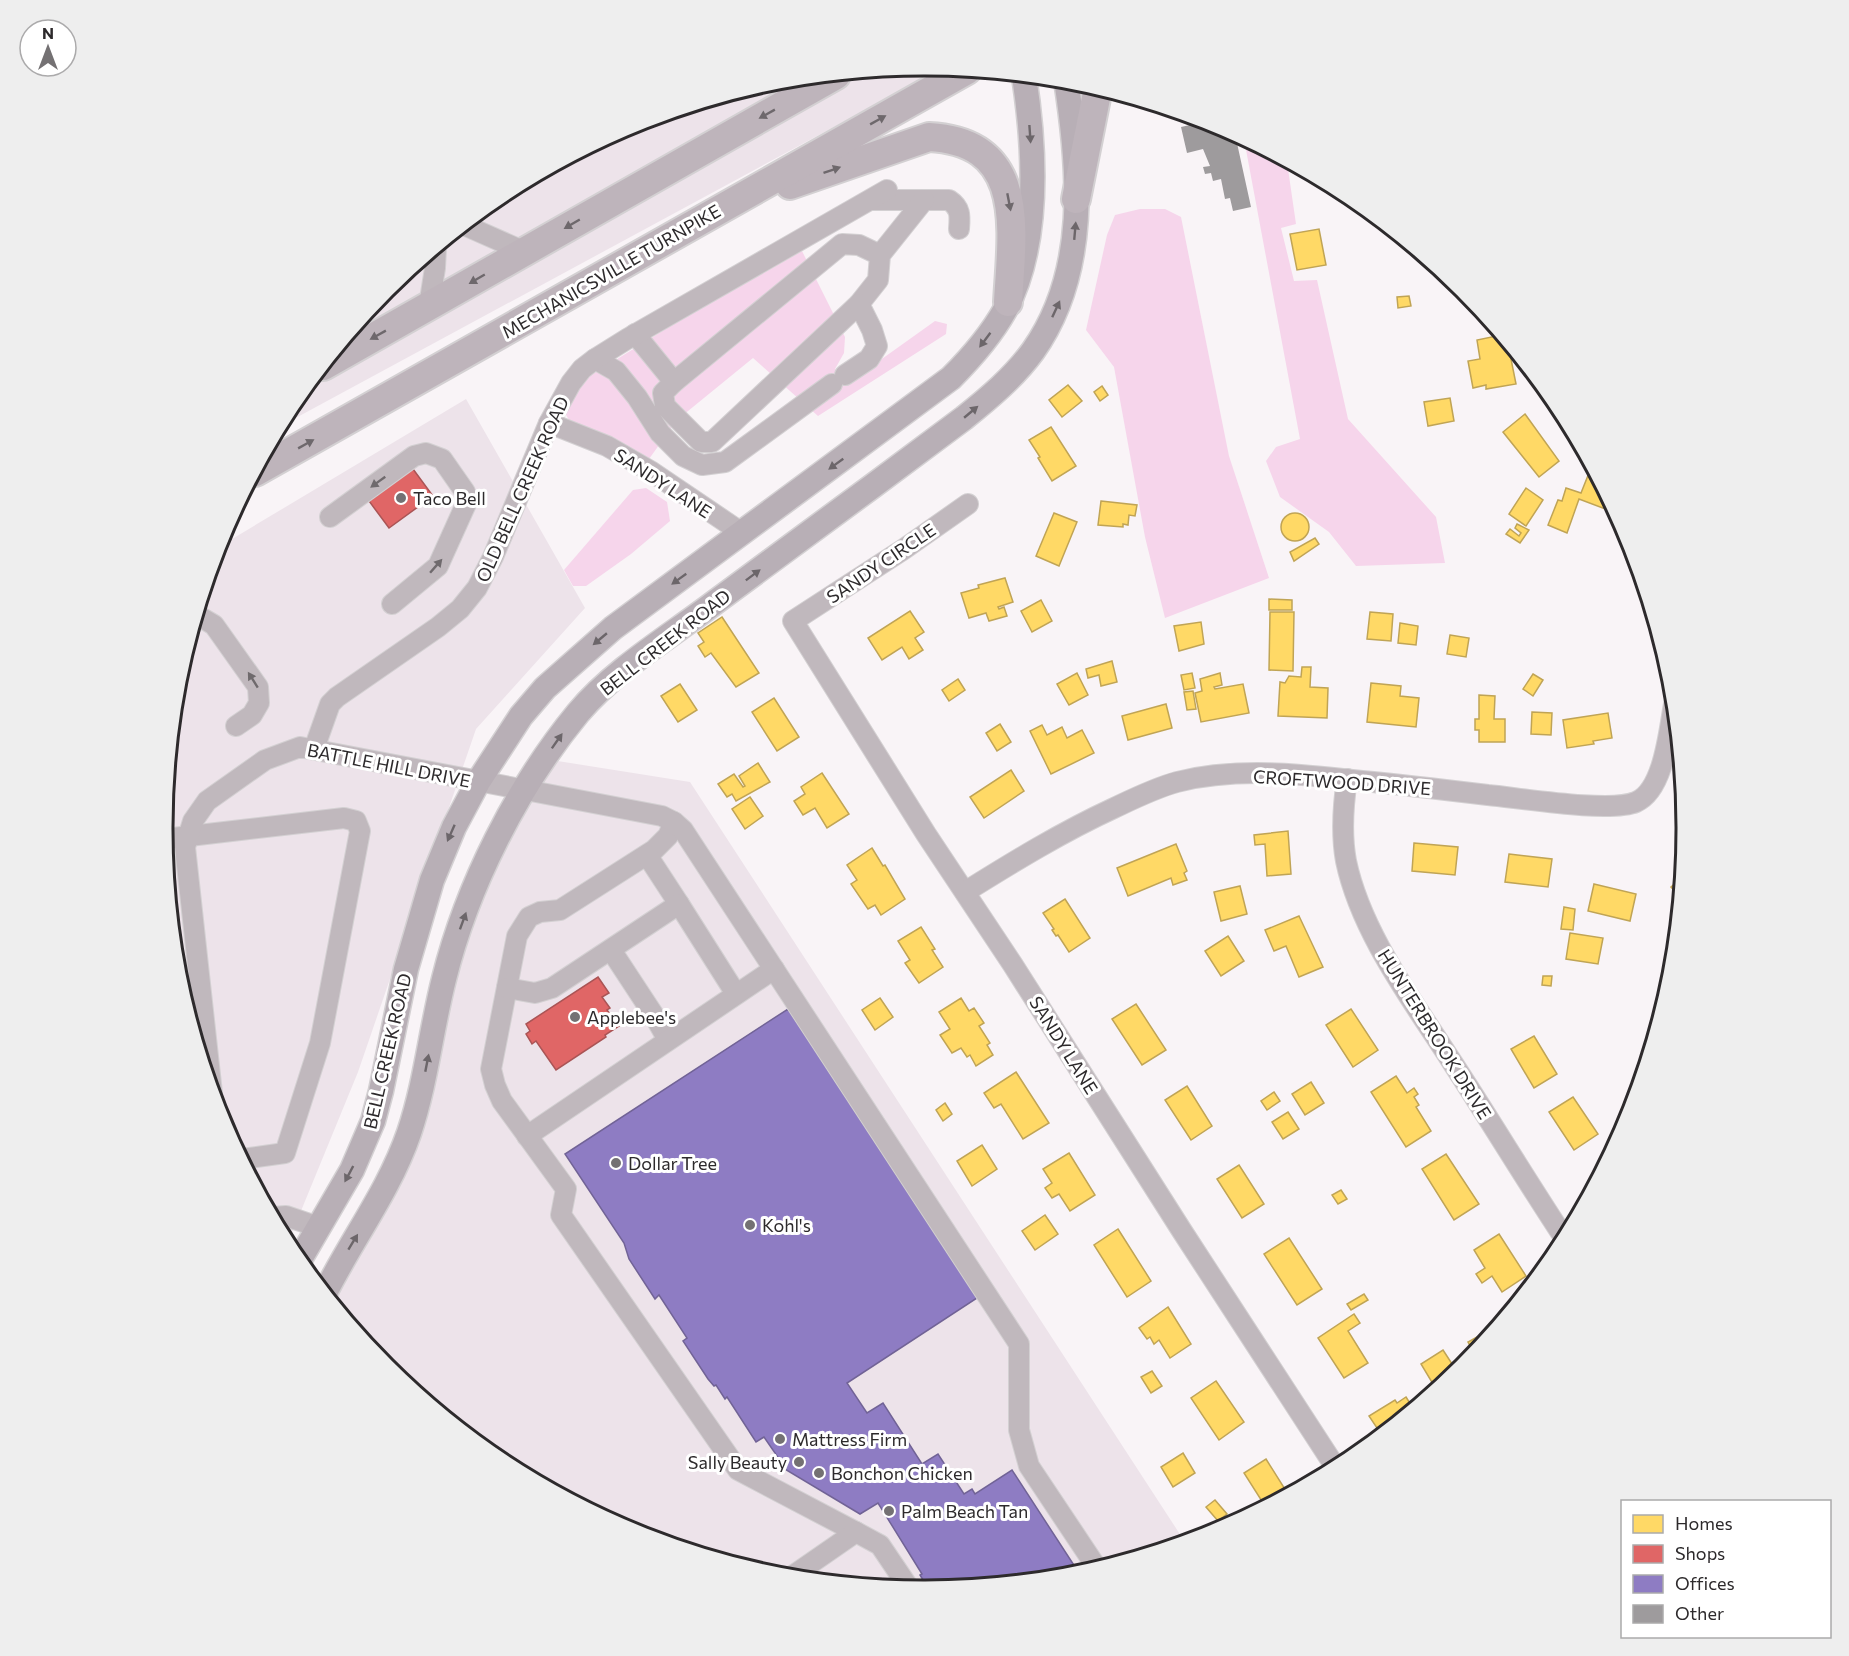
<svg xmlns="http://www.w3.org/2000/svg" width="1849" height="1656" font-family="Commissioner,sans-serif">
<rect width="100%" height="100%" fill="#f9f4f7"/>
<g fill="#ede3ea">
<polygon points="924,66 943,68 279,427 291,404 386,289 501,194 633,124 776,81"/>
<polygon points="466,399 585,608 476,729 358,1072 287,1245 220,1119 177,976 163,828 177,679 217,548"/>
<polygon points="545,759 690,782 1185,1542 1073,1575 924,1590 775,1575 633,1532 501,1461 385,1367 325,1293 374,1208 445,977"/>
</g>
<g fill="#f6d5eb">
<polygon points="1244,139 1287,162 1296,224 1281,228 1294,281 1317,280 1348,419 1436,517 1445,563 1356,566 1329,532 1280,497 1266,461 1276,447 1300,439"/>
<polygon points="1140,209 1165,209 1181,217 1229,456 1269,578 1165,618 1145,537 1114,367 1086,330 1107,235 1115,215"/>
<polygon points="802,251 845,337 844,353 835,369 846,378 858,376 935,321 947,324 946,334 818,416 753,358 677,420 649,459 569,420 565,413 566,406 588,377 669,327"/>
<polygon points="646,488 667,502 670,521 631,554 586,586 573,586 564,570 633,490"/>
</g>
<g fill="#ffd966" stroke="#c0a455" stroke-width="1.5">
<polygon points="1319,229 1326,265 1297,270 1290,234"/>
<polygon points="1409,296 1411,306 1398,308 1397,297"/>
<polygon points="1501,335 1508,344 1516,384 1486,389 1486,385 1473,388 1468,361 1480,359 1477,340"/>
<polygon points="1068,385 1082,401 1062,417 1049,400"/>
<polygon points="1102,386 1108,395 1100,401 1094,392"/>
<polygon points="1450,398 1454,421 1428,426 1424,402"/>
<polygon points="1525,414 1559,461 1539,477 1503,432"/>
<polygon points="1051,427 1076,466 1052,481 1038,458 1040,457 1029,440"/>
<polygon points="1589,473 1596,475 1616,513 1579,499 1567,533 1548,525 1558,500 1562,501 1566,488 1581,493"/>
<polygon points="1526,488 1543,500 1526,526 1509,514"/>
<polygon points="1101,501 1137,505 1135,516 1129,515 1128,525 1123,524 1123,527 1098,525"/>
<circle cx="1295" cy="527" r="14"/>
<polygon points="1054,513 1077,522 1059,566 1036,556"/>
<polygon points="1517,524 1529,530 1520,543 1506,534 1510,529 1519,536 1521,533 1515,528"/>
<polygon points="1315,538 1319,544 1294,561 1290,552"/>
<polygon points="1005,578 1013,602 998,607 999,609 1004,607 1007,616 989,621 986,613 969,618 961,593 979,588 978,585"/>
<polygon points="1269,599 1292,600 1292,610 1269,610"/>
<polygon points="1041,600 1052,621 1032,632 1021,611"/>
<polygon points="910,611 924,632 915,638 923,650 909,659 902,647 882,660 868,638"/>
<polygon points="1270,612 1294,612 1293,671 1269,670"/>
<polygon points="1370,612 1393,614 1391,641 1367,639"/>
<polygon points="722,617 759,673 736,687 711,653 705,657 698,646 704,642 698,633"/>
<polygon points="1201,622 1204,644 1179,651 1174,626"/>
<polygon points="1400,623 1418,626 1416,645 1398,643"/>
<polygon points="1450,635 1469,638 1466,657 1447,654"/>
<polygon points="1112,661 1117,682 1101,686 1099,675 1088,678 1086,669"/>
<polygon points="1302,667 1311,667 1310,687 1328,688 1327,718 1278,716 1280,682 1285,683 1289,676 1301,677"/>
<polygon points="1077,673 1088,695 1069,705 1057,684"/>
<polygon points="1192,673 1195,688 1184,690 1181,675"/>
<polygon points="1220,673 1222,685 1214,687 1215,689 1243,684 1249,713 1201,722 1195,693 1202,691 1200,679"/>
<polygon points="1533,674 1543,680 1533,696 1523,689"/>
<polygon points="958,679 965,690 949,701 942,690"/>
<polygon points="1371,683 1401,686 1400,696 1419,698 1416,727 1367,722"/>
<polygon points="680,684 697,710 678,722 661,696"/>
<polygon points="1193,691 1196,709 1187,710 1184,692"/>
<polygon points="1479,695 1495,696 1494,719 1505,719 1505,742 1479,742 1479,730 1475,730 1475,719 1479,719"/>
<polygon points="774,698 799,737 777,751 752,712"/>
<polygon points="1166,704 1172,728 1128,740 1122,716"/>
<polygon points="1532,712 1552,713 1551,735 1531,734"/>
<polygon points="1608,713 1612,738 1593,741 1594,744 1567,748 1563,720"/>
<polygon points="1000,724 1011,742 997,751 986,733"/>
<polygon points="1042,725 1047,735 1062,727 1067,738 1082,730 1094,753 1051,774 1030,731"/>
<polygon points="758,763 770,782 736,801 732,794 727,797 718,784 734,774 743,787 745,786 739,776"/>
<polygon points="1011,770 1024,791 984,818 970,797"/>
<polygon points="822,773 849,814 827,828 815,808 803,815 794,801 805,794 801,787"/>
<polygon points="750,797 763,816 745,829 732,809"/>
<polygon points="1288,831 1291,874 1267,876 1265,844 1255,845 1254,835"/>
<polygon points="1414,843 1458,847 1455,875 1412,871"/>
<polygon points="1176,844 1187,871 1184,873 1187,880 1173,885 1171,878 1128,896 1117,868"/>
<polygon points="872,848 883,866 885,865 905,899 881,915 875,905 868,909 851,884 857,880 847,865"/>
<polygon points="1509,854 1552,859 1548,887 1505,882"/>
<polygon points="1682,877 1680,897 1671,887"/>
<polygon points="1594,884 1636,894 1630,921 1588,911"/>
<polygon points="1240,886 1247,914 1221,921 1214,892"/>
<polygon points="1065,899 1090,938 1069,952 1058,935 1056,936 1052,930 1054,929 1043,913"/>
<polygon points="1564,907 1575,909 1573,930 1561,929"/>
<polygon points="1299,916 1323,967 1299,977 1286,946 1274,951 1265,930"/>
<polygon points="921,927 935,949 932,950 943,967 919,983 905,963 910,960 898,941"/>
<polygon points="1570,933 1603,938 1598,964 1566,959"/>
<polygon points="1228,936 1244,961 1221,976 1205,951"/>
<polygon points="1543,976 1552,976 1551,986 1542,985"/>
<polygon points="880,998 893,1017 875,1030 862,1010"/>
<polygon points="961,998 969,1011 974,1008 984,1023 979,1026 990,1043 987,1045 993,1055 976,1066 970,1055 967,1057 961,1048 952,1053 940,1035 950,1029 939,1012"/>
<polygon points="1136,1004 1166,1050 1142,1065 1112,1019"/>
<polygon points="1351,1009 1378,1050 1353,1067 1326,1025"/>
<polygon points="1534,1036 1557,1074 1534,1088 1511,1049"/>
<polygon points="1016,1072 1049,1123 1023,1139 1001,1104 994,1108 984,1093"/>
<polygon points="1396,1076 1407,1093 1414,1088 1418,1094 1414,1097 1419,1105 1416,1107 1431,1131 1406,1147 1371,1092"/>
<polygon points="1311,1082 1324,1103 1305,1115 1292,1094"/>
<polygon points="1187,1086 1212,1126 1191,1140 1165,1100"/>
<polygon points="1274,1092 1280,1101 1267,1110 1261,1101"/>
<polygon points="1573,1097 1598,1134 1574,1150 1549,1112"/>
<polygon points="945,1103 952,1114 943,1121 936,1110"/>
<polygon points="1288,1112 1299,1129 1283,1139 1272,1122"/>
<polygon points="982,1145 997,1169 972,1186 957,1161"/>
<polygon points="1069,1153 1095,1195 1070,1211 1059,1194 1052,1198 1045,1188 1052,1183 1043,1169"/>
<polygon points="1446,1154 1479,1204 1454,1220 1422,1169"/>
<polygon points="1239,1165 1264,1204 1242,1218 1217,1179"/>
<polygon points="1341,1190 1347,1199 1338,1204 1332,1195"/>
<polygon points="1045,1215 1058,1234 1035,1250 1022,1231"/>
<polygon points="1118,1229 1151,1281 1127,1297 1094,1245"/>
<polygon points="1499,1234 1526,1276 1502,1292 1492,1276 1482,1283 1476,1274 1485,1268 1474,1250"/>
<polygon points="1289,1238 1322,1289 1297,1305 1264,1254"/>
<polygon points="1364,1294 1368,1300 1351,1310 1347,1304"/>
<polygon points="1168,1307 1191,1344 1170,1358 1159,1340 1154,1344 1150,1337 1147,1339 1139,1328"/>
<polygon points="1354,1314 1360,1323 1348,1331 1368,1363 1344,1378 1318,1338"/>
<polygon points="1477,1337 1482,1344 1474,1353 1468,1342"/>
<polygon points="1443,1350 1456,1370 1433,1384 1421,1364"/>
<polygon points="1152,1371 1162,1386 1151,1393 1141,1377"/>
<polygon points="1216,1381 1244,1422 1219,1440 1191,1398"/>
<polygon points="1406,1397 1413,1408 1381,1434 1369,1416 1395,1400 1397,1403"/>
<polygon points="1183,1453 1195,1473 1173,1487 1161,1467"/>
<polygon points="1266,1459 1288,1494 1265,1506 1244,1473"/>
<polygon points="1215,1500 1227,1514 1218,1521 1206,1507"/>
</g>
<g fill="#e06666" stroke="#aa5455" stroke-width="1.5">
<polygon points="413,469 433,496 389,528 369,501"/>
<polygon points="185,655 190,662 180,669"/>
<polygon points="598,977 609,993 602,997 610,1008 607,1010 619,1026 605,1035 606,1037 556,1070 536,1041 532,1044 526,1034 530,1031 526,1024"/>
</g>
<polygon fill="#8e7cc3" stroke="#716396" stroke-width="1.5" points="788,1009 977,1298 847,1383 867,1413 883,1403 922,1464 938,1454 964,1494 972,1489 975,1494 1012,1470 1079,1573 929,1590 920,1575 922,1574 878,1503 860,1514 783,1468 784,1466 764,1437 756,1442 727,1397 725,1399 716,1385 714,1386 708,1379 683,1341 687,1338 659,1295 655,1299 629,1259 624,1243 565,1154"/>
<polygon fill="#9e9b9d" points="1208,121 1235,134 1251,207 1233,211 1230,198 1225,199 1221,179 1213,181 1211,173 1205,174 1203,167 1210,166 1203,149 1187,153 1181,127"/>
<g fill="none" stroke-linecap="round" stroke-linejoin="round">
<defs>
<g id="minor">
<path d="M 872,200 L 949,200 C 961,208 960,216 959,229"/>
<polyline points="464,225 525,252"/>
<polyline points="880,255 859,245 842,244 674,382 663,393 665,406 701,442 712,442 859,304 878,280 880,255 924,200"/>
<polyline points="429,306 435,268 436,248"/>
<polyline points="635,334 674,382"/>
<polyline points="595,359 616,371 637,397 660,433 683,456 702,465 725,462 832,384"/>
<polyline points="845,375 869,359 877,346 872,330 859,304"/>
<polyline points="549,423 607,446 652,472 742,533"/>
<polyline points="968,504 904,549 793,621 926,834 1013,965 1182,1231 1336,1468"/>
<polyline points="330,517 414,456 426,453 442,459 465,492 466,504 438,566 392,604"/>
<polyline points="197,615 214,625 258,687 259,703 252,715 236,726"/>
<polyline points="314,749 330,704 337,697 438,627 460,609 477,588 493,557 549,423 571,383 582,369 595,359 627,339 887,190"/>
<path d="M 1347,779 C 1343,806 1341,834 1346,861 C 1361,933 1413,1001 1452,1062 C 1490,1120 1526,1180 1565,1239"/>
<polyline points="674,822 668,836 654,850 560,910 540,912 529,917 517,936 491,1069 495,1085 502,1101 566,1189 561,1215 738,1470 856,1532"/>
<polyline points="164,839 344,818 356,821 360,831 320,1043 285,1153 242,1159"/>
<polyline points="647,855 679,904"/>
<path d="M 965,892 C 1013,862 1062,832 1114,808 C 1135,798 1155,788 1177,782 C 1236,767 1301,774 1362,781 C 1404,785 1446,790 1488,795 C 1520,798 1610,813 1636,802 C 1664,790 1669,731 1674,704"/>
<polyline points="611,950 655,1017 668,1040"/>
<polyline points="507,988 535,993 552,988 679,904 736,994"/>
<polyline points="212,1093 185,847 193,821 207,801 265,760 300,747 662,816 674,822 683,830 1019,1344 1019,1430 1029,1466 1097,1568"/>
<polyline points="527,1136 774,969"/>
<polyline points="273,1217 286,1216 318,1227"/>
<polyline points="791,1577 856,1532 880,1545 909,1588"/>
</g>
<g id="major">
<path d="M 299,1261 L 352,1170 L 373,1121 L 381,1091 L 406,969 L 432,880 L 454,827 L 478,782 L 521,716 L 545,688 L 613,628 L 951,378 C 972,357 991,335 1005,310 C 1041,243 1035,148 1024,76"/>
<path d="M 325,1293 C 352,1239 389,1191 409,1133 C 426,1083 431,1030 444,979 C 467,886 517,787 578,713 C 614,670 669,637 714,603 C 797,542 881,480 964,418 C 989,398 1014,377 1033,351 C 1089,272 1080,170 1066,80"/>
</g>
<g id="highway">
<path d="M 790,185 L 929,137 C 1028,142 1012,231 1008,302"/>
<polyline points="1076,199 1098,88"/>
<polyline points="323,366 836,75"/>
<polyline points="255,472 967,70"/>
</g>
</defs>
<use href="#minor" stroke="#d3d0d2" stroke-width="22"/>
<use href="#major" stroke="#d3d0d2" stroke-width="27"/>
<use href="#highway" stroke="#d3d0d2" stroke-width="32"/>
<use href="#minor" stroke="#c0b8bd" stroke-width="20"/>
<use href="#major" stroke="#b8afb6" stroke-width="24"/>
<use href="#highway" stroke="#beb4bb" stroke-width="28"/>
</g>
<defs><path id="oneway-solid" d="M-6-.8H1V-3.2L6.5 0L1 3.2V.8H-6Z" transform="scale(1.5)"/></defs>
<g fill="#6e686c">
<use href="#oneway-solid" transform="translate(767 114) rotate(151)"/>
<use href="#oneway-solid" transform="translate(878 120) rotate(-29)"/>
<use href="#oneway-solid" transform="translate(832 170) rotate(-19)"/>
<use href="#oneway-solid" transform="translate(1009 202) rotate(79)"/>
<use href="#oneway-solid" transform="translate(572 224) rotate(150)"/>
<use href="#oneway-solid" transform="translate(477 279) rotate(150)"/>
<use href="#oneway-solid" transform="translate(378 335) rotate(151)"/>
<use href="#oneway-solid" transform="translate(306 444) rotate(-29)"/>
</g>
<g fill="#6c666a">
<use href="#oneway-solid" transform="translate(1030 134) rotate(86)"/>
<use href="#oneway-solid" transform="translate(1075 231) rotate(-85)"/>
<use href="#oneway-solid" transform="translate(1056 309) rotate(-65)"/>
<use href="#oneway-solid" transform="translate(985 340) rotate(127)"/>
<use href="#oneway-solid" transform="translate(971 412) rotate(-40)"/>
<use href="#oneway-solid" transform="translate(836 464) rotate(144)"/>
<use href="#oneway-solid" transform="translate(753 575) rotate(-37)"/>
<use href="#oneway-solid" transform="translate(679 579) rotate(144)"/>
<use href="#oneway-solid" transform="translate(600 639) rotate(140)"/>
<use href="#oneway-solid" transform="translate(557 741) rotate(-55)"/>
<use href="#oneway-solid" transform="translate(451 833) rotate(114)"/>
<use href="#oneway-solid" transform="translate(463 921) rotate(-70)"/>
<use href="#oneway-solid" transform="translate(427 1063) rotate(-79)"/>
<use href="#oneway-solid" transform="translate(349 1174) rotate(118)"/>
<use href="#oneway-solid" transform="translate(353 1242) rotate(-59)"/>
</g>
<g fill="#6f6a6d">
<use href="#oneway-solid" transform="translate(378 482) rotate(144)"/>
<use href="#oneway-solid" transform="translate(436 566) rotate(-49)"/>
<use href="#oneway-solid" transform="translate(253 680) rotate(-122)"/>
</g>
<g fill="#747173" stroke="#fff" stroke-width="2">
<circle cx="401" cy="498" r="6"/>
<circle cx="575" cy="1017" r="6"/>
<circle cx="616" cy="1163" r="6"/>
<circle cx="750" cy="1225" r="6"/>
<circle cx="780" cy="1439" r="6"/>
<circle cx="799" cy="1462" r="6"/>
<circle cx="819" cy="1473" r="6"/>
<circle cx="889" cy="1511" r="6"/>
</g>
<g text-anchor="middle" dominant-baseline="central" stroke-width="6" stroke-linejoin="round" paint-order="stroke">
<g font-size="18" fill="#2d2a2c" stroke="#fff">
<text transform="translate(611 271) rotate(-30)">MECHANICSVILLE TURNPIKE</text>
<text transform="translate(663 483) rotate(33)">SANDY LANE</text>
<text transform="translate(522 489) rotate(-66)">OLD BELL CREEK ROAD</text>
<text transform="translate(881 563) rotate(-34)">SANDY CIRCLE</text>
<text transform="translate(665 642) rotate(-38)">BELL CREEK ROAD</text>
<text transform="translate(389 765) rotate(11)">BATTLE HILL DRIVE</text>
<text transform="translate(1342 782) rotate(4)">CROFTWOOD DRIVE</text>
<text transform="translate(1435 1034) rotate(58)">HUNTERBROOK DRIVE</text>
<text transform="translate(1064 1045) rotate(58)">SANDY LANE</text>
<text transform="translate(387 1051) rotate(-77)">BELL CREEK ROAD</text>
</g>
<g font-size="18" fill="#2d2a2c" stroke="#fff" text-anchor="start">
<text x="413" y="498">Taco Bell</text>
<text x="587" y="1017">Applebee's</text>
<text x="628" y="1163">Dollar Tree</text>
<text x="762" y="1225">Kohl's</text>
<text x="792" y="1439">Mattress Firm</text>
<text x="787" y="1462" text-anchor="end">Sally Beauty</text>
<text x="831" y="1473">Bonchon Chicken</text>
<text x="901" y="1511">Palm Beach Tan</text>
</g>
</g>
<path d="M0 0H1849V1656H0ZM924 76H925A751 751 0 0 1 1676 827V829A751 751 0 0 1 925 1580H924A751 751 0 0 1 173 829V827A751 751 0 0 1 924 76Z" fill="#eee" fill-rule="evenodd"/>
<path fill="none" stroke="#2d2a2c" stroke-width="3" d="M924 76H925A751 751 0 0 1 1676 827V829A751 751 0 0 1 925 1580H924A751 751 0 0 1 173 829V827A751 751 0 0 1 924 76Z"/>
<rect x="1621" y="1500" width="210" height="138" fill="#ffffff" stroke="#abaaab" stroke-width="1.5"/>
<rect x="1633" y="1515" width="30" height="18" fill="#ffd966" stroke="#abaaab" stroke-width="1.5"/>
<text x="1675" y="1530" font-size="18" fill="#2d2a2c">Homes</text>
<rect x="1633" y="1545" width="30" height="18" fill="#e06666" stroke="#abaaab" stroke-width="1.5"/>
<text x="1675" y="1560" font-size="18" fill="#2d2a2c">Shops</text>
<rect x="1633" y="1575" width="30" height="18" fill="#8e7cc3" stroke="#abaaab" stroke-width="1.5"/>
<text x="1675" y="1590" font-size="18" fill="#2d2a2c">Offices</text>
<rect x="1633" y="1605" width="30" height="18" fill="#9e9b9d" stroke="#abaaab" stroke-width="1.5"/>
<text x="1675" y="1620" font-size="18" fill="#2d2a2c">Other</text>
<g transform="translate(48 48)"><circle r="28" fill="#ffffff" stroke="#abaaab" stroke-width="1.5"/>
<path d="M0-4.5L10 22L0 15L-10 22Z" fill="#747173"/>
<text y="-9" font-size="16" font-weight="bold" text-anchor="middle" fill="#2d2a2c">N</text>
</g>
</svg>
